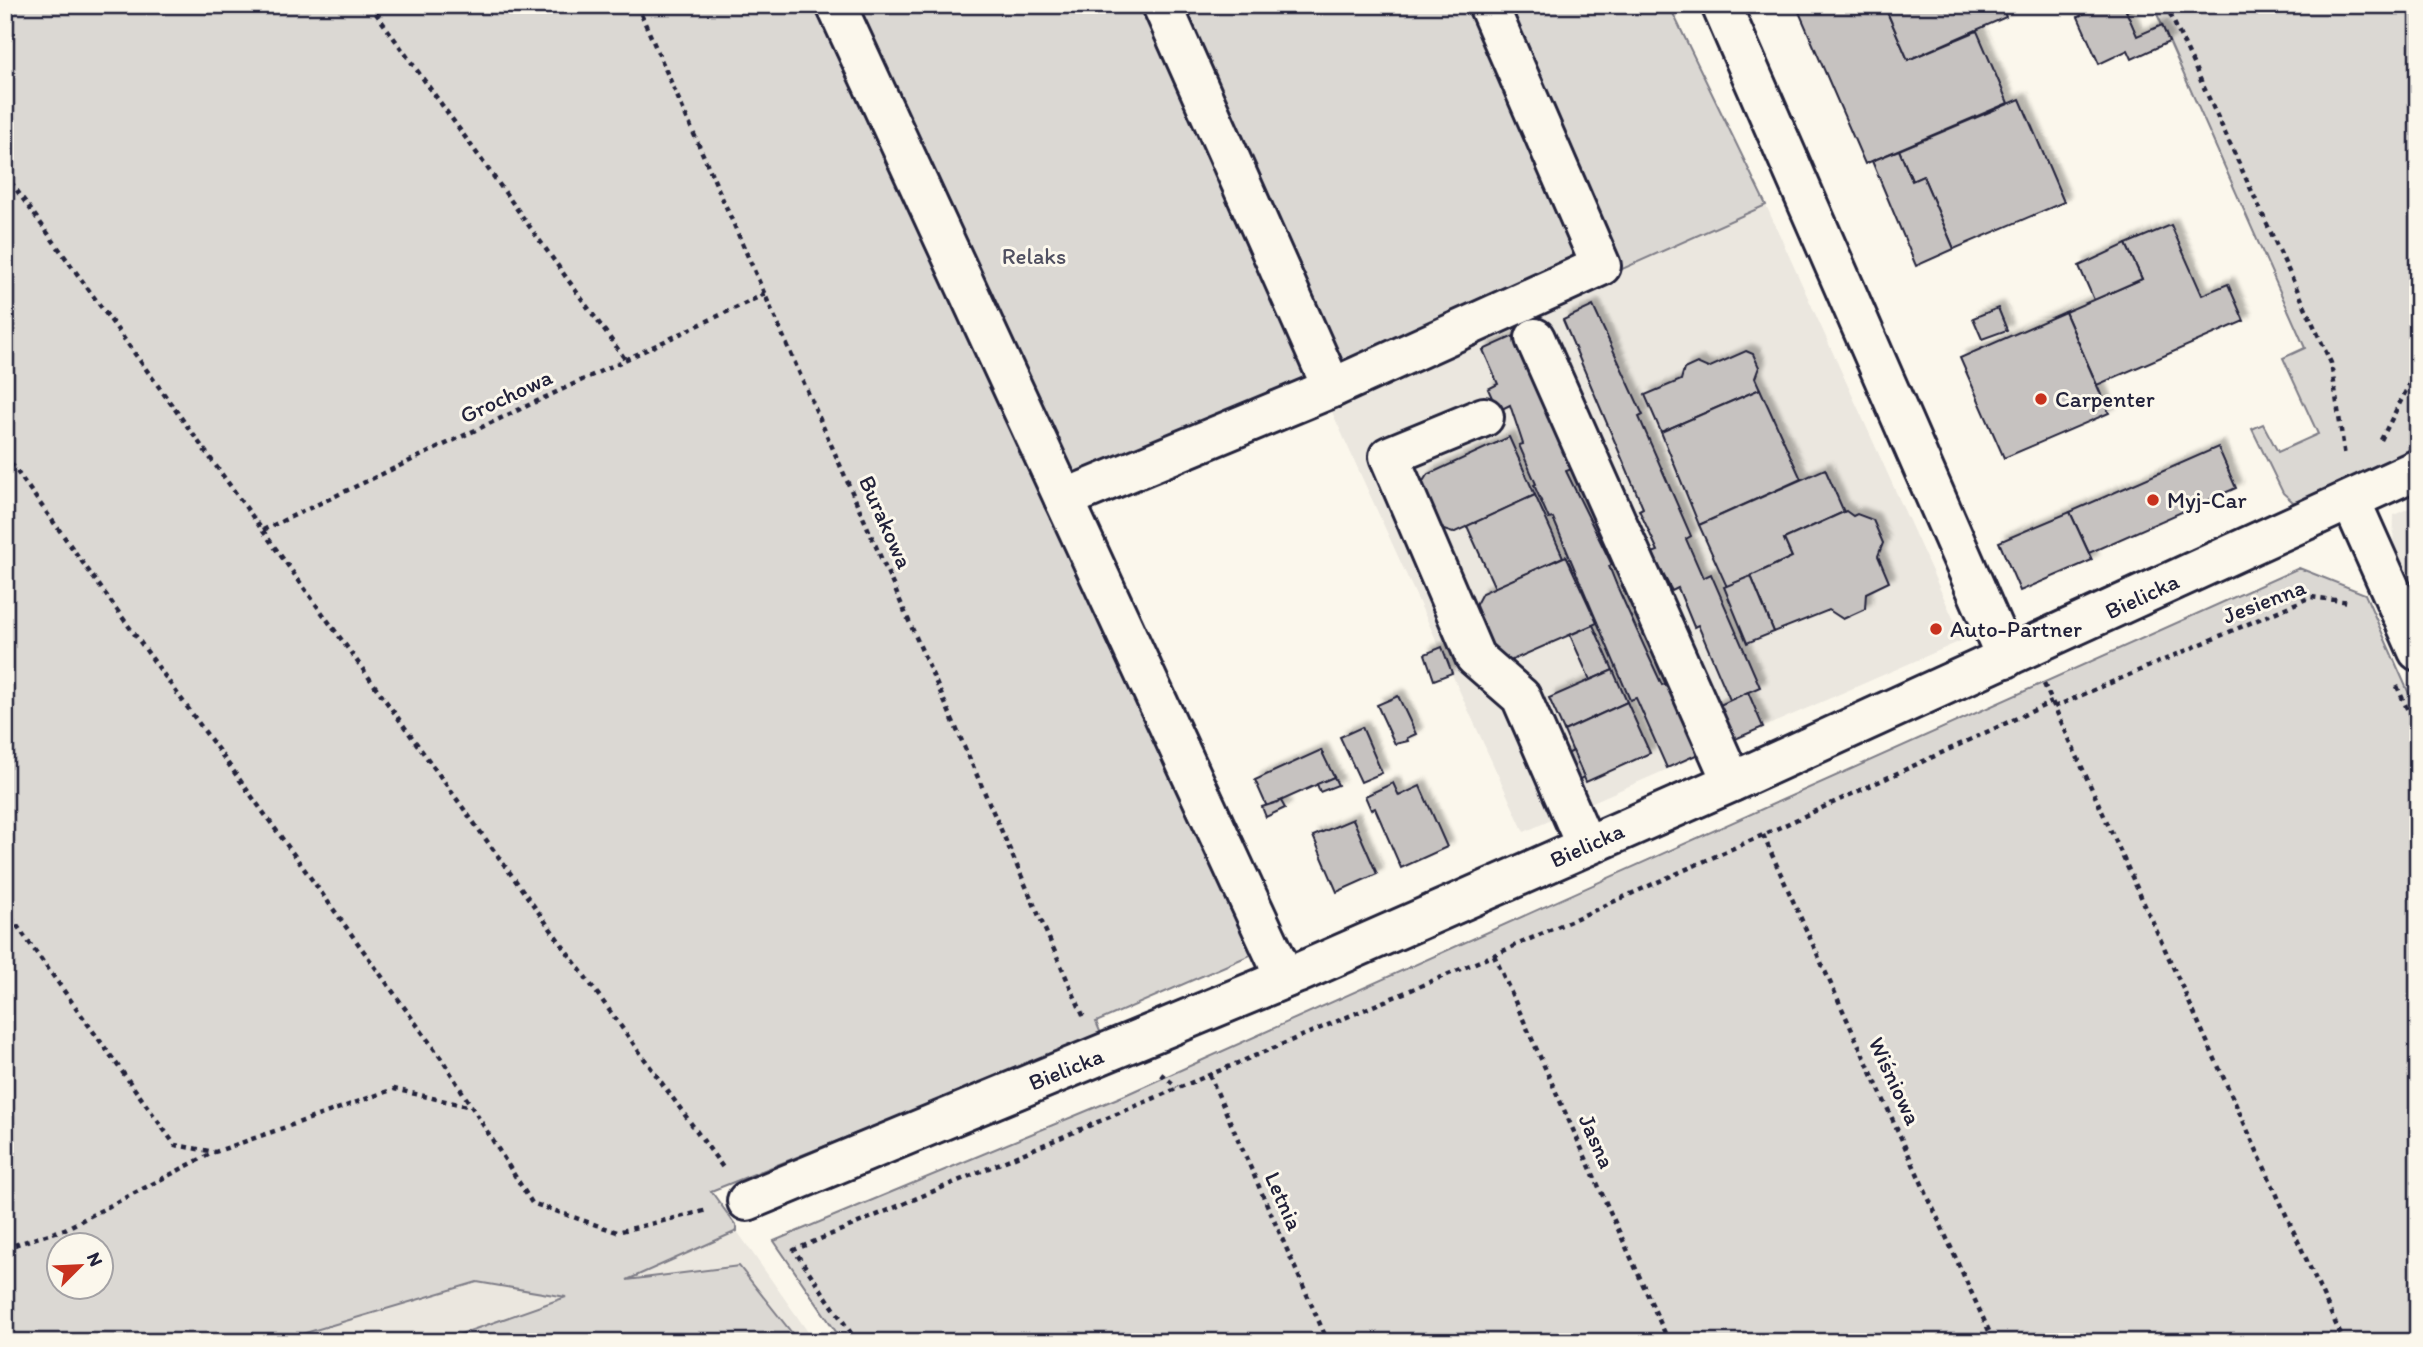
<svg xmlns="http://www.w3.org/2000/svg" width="2423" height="1347" font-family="Itim,sans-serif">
<defs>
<filter id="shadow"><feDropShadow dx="6" dy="-6" stdDeviation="2" flood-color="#0004"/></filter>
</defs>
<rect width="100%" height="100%" fill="#fbf7ec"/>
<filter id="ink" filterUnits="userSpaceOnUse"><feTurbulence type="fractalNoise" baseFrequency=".0143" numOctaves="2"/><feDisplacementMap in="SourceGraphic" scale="14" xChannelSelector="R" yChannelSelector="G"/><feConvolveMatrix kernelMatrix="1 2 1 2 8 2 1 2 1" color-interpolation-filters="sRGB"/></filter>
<g filter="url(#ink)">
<g fill="#ebe7df">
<polygon points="1766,205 1963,640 1524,832 1327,401"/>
<polygon points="2418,504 2418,610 2393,553 2394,515"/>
<polygon points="737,1231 815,1342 275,1342 477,1282 581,1299"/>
</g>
<g fill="#dbd8d3" stroke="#7e7d87" stroke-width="2" fill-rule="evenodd">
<path d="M 5,5 L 1669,5 L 1766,205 L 1085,508 L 1287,939 L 1096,1022 L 1102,1036 L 711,1191 L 737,1227 L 737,1231 L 627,1280 L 739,1266 L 799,1342 L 438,1342 L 566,1297 L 477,1282 L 275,1342 L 5,1342 ZM 60,1246 L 102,1246 L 102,1288 L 60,1288 Z"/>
<polygon points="2153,5 2418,5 2418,450 2308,501 2293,502 2283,493 2252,429 2263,424 2278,452 2318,434 2283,358 2305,348"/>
<polygon points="2299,568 2365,594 2418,714 2418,1342 843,1342 774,1241 1125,1095"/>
</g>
<g fill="#c6c2c0" stroke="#22223b" stroke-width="2" filter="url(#shadow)">
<polygon points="1796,5 1884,5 1908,60 1977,31 2008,103 1865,164"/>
<polygon points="1884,5 2001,5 2006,17 1908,60"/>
<polygon points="2098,5 2140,5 2126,11 2137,36 2162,25 2169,42 2132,59 2128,50 2099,64 2078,17"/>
<polygon points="2020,99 2064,202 1954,249 1923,176 1912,181 1899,150"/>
<polygon points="1899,150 1912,181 1923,176 1954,249 1916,266 1872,161"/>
<polygon points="2171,225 2202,295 2228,284 2244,321 2097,385 2065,312 2142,279 2126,244"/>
<polygon points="2126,244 2142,279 2094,300 2079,266"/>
<polygon points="1593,306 1643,415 1639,417 1691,536 1686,539 1703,578 1711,574 1760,687 1730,700 1698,625 1694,627 1678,588 1672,591 1652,553 1658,551 1639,510 1643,508 1563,320"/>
<polygon points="1998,308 2007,330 1982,339 1973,318"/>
<polygon points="2065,312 2109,413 2004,458 1960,358"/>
<polygon points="1514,336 1572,469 1566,471 1612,565 1609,566 1617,586 1644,646 1662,685 1668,683 1705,751 1667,768 1636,698 1630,700 1553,518 1549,519 1534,485 1536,484 1519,445 1523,444 1510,405 1498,411 1488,389 1498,384 1483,350"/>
<polygon points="1746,351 1753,354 1759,367 1755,378 1760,389 1661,432 1645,395 1681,380 1684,369 1697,363 1708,368"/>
<polygon points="1760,389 1801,479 1699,525 1661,432"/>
<polygon points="1509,437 1535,495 1453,533 1428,525 1415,494 1427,475"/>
<polygon points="2218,447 2236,488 2089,553 2070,512"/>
<polygon points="1825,469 1844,512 1784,539 1792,557 1727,587 1699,525"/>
<polygon points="1535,495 1563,557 1495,588 1467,526"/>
<polygon points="1846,511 1853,516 1857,514 1873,520 1883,543 1878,556 1889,582 1866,593 1865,609 1843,619 1829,610 1774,632 1751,576 1792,557 1784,539"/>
<polygon points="2070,512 2092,560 2020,591 1999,542"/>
<polygon points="1566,556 1597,623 1510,661 1495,654 1474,608 1482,593"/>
<polygon points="1751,576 1774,632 1747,643 1724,587"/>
<polygon points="1593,625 1613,670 1590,680 1570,635"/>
<polygon points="1442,647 1452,673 1434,680 1425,654"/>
<polygon points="1613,670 1627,702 1564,731 1549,698"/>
<polygon points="1748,692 1763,727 1724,744 1709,710"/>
<polygon points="1398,696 1416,734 1407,738 1408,741 1395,744 1377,705"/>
<polygon points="1627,702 1650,753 1586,782 1564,731"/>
<polygon points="1362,727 1382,773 1361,782 1340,737"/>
<polygon points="1321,750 1334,777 1267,807 1255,780"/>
<polygon points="1573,751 1584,777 1570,784 1559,758"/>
<polygon points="1334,777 1338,785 1320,792 1317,784"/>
<polygon points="1393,783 1399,796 1420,786 1447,847 1401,868 1375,808 1371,810 1365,796"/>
<polygon points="1281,801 1285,808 1266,817 1262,807"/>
<polygon points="1353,819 1377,874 1337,892 1313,836"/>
</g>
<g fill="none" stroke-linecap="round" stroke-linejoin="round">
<defs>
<g id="minor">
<polyline points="836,5 1285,978"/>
<polyline points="1162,5 1332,388"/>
<polyline points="1721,5 2006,658"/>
<polyline points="1535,338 1732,782"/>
<polyline points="1484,417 1389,456 1475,657 1521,697 1586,846"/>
<polyline points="1064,499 1332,388 1601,266 1488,5"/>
<polyline points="2351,501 2418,651"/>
<polyline points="747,1201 1296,974 1732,782 2418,469"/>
</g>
</defs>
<use href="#minor" stroke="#22223b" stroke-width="44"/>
<g stroke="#22223b" stroke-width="4.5" stroke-dasharray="5 5" stroke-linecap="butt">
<polyline points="370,5 625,359"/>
<polyline points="637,5 1085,1020"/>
<polyline points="2166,5 2331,363 2345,457"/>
<polyline points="5,174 724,1169"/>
<polyline points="2381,440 2418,367"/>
<polyline points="5,455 443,1061 532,1203 617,1232 708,1210"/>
<polyline points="263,530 765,294"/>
<polyline points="2044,684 2344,1342"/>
<polyline points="2397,686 2418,733"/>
<polyline points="2054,707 2311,597 2350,602"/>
<polyline points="1763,835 1994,1342"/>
<polyline points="5,909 175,1145 215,1152 394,1089 471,1107"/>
<polyline points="1494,955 1669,1342"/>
<polyline points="1161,1074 1177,1087"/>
<polyline points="1209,1074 1328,1342"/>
<polyline points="5,1248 65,1229 214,1152"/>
<polyline points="857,1342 794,1250 1494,955 1763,835 2052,702"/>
</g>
<use href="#minor" stroke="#fbf7ec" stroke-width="38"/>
</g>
</g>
<g fill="#c8321e" stroke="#fbf7ec" stroke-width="2.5">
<circle cx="2041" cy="399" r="7"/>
<circle cx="2153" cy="500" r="7"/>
<circle cx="1936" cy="629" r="7"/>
</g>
<g text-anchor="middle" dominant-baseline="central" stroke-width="6" stroke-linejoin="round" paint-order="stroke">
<g font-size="23" fill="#505061" stroke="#fbf7ec">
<text x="1034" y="256">Relaks</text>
</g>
<g font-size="23" fill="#22223b" stroke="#fbf7ec">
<text transform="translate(506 396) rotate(-25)">Grochowa</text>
<text transform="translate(886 522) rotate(66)">Burakowa</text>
<text transform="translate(2142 596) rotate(-25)">Bielicka</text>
<text transform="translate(2264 601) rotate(-21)">Jesienna</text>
<text transform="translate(1587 845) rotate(-24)">Bielicka</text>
<text transform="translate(1066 1069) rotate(-22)">Bielicka</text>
<text transform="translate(1895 1081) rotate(65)">Wiśniowa</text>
<text transform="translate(1597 1141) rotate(66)">Jasna</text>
<text transform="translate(1284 1201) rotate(66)">Letnia</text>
</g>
<g font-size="23" fill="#22223b" stroke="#fbf7ec" text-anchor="start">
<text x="2055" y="399">Carpenter</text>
<text x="2167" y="500">Myj-Car</text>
<text x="1950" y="629">Auto-Partner</text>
</g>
</g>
<rect width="2423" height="1347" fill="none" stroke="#fbf7ec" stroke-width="28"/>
<rect x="14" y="14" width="2395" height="1319" fill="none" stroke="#22223b" stroke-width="2.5" filter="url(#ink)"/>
<g transform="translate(80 1266) rotate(66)"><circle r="33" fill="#fbf7ec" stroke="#a4a2a5" stroke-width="2"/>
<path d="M0-5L12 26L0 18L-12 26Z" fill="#c8321e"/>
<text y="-10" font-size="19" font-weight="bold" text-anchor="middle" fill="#22223b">N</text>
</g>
</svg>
